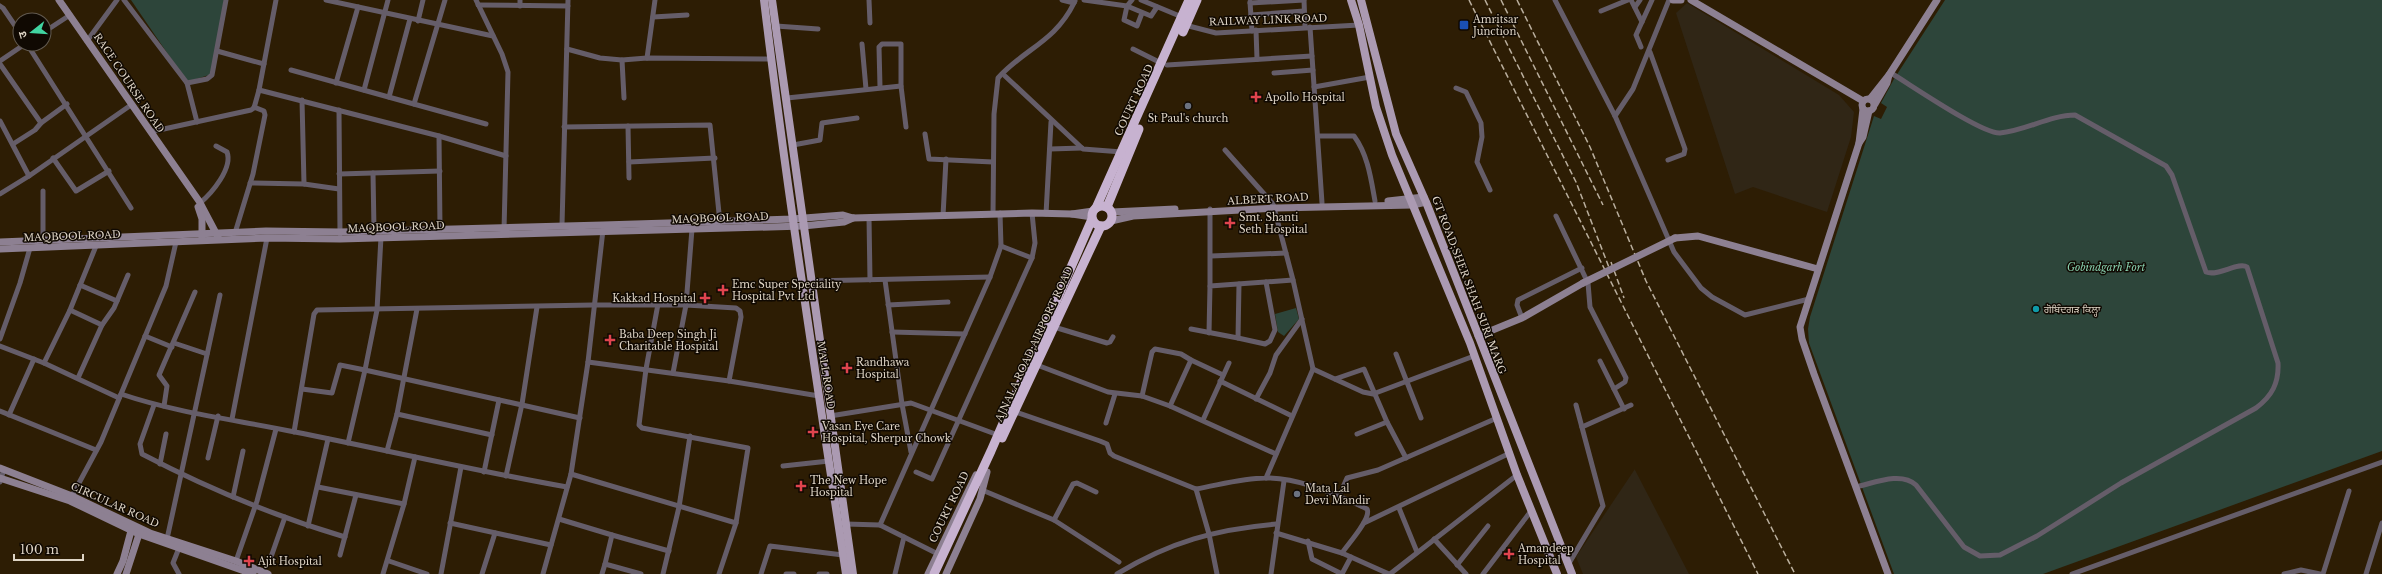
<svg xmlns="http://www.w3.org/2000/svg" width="2382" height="574" font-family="'Libre Baskerville','Noto Sans Devanagari','Noto Sans Gurmukhi',serif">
<rect width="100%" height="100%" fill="#2d1d04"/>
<g fill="#302616">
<polygon points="1687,3 1839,95 1854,112 1851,137 1827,212 1753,187 1735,194 1676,13"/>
<polygon points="1635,469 1635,470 1689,574 1583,574 1576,557"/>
</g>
<g fill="#2d453a">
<polygon points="131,0 224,0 212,74 187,82"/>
<polygon points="1945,0 2382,0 2382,451 2043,574 1894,574 1809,343 1808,329 1810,317 1874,116 1881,119 1887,107 1881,103 1894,79"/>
<polygon points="1296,308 1299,319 1284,336 1278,332 1275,314"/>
</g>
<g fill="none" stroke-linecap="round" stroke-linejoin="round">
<g stroke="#655d69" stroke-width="5">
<polyline points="124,0 187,83 207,79 212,75 226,0"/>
<polyline points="326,0 493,36"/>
<polyline points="476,0 502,54 508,72 504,230"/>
<polyline points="869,0 870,23"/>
<polyline points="1062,0 1074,3 1075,1"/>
<polyline points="1084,0 1127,6 1151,16 1157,7"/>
<polyline points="1132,0 1127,6 1124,20 1137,26 1142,13"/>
<polyline points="1141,0 1182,17"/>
<polyline points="1304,0 1305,27"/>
<polyline points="1555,0 1615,116 1674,252 1701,288 1712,297 1745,315 1809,299"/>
<polyline points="1631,0 1642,22"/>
<polyline points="1250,2 1252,31"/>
<polyline points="1250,3 1304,0"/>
<polyline points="478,5 568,6"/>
<polyline points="0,6 3,8 20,33"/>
<polyline points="520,6 520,0"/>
<polyline points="1635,7 1640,0"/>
<polyline points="1601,11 1628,0"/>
<polyline points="1251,15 1304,11"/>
<polyline points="653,17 687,15"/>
<polyline points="418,21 423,0"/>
<polyline points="1185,25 1216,33 1359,25"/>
<polyline points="776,26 818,29"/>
<polyline points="1310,27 1322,203"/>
<polyline points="1256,30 1257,59"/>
<polyline points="44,32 70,15"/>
<polyline points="87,41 117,0"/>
<polyline points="27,44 131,208"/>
<polyline points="862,44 866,89"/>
<polyline points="1641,47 1636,35 1652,0"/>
<polyline points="567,49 600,58 622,60 647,58 772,59"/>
<polyline points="1133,49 1161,63"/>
<polyline points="217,51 264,64"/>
<polyline points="1650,52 1685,149 1684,154 1668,160"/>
<polyline points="647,58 655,0"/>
<polyline points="622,60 624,98"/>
<polyline points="0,61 25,44"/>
<polyline points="0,64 41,123 35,130 13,144"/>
<polyline points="1167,65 1312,56"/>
<polyline points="291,70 486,124"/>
<polyline points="1274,73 1313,70"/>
<polyline points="1005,76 1083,149 1122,152"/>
<polyline points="187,83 197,122"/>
<polyline points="336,83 358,7"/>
<polyline points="880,87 879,47 882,44 901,44 901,86 906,127"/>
<polyline points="1314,87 1370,77"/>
<polyline points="1456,88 1466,92 1481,123 1482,137 1477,162 1490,190"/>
<polyline points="259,90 276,0"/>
<polyline points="364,90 388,0"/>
<polyline points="389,97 410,19"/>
<polyline points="787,98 901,86"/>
<polyline points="302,100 304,184"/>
<polyline points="414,104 445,0"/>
<polyline points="339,110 340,234"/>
<polyline points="1615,116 1633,89 1669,0"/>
<polyline points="0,121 29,176"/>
<polyline points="41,123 67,104"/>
<polyline points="628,126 629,178"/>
<polyline points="564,127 710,125 720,223"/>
<polyline points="150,132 251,110 254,108 259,90 439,136 506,156"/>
<polyline points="925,134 929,159 993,162"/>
<polyline points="439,136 440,228"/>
<path d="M 1318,136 L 1354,136 C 1368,155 1371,179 1375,201"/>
<polyline points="793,145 820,140 822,123 857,118"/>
<polyline points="1050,149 1082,148"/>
<polyline points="1225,150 1273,204 1293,280 1313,369 1266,478"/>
<polyline points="53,158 76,191 109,171"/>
<polyline points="629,162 715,158"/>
<polyline points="373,173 374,230"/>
<polyline points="339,174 440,171"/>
<polyline points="250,183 304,184 339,189"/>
<polyline points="43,191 43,241"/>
<polyline points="0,194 29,176 131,105"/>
<path d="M 200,203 C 212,193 233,168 227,152 L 216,146"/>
<polyline points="1210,209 1210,286"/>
<path d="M 993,214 L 994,114 L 998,78 C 1024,49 1055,42 1074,3"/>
<polyline points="1046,214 1051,122"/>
<polyline points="943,216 946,159"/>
<polyline points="1556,216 1588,283 1590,307 1626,378 1625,382 1614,389"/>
<polyline points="869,217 870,280"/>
<polyline points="562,225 568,0"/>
<polyline points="235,233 253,174 265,115 264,111 254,107"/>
<polyline points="381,237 377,310 365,370 580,418"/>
<polyline points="1001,246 1032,258"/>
<polyline points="1211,256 1286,253"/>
<polyline points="885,280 902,404 911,452"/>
<polyline points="811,281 990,277"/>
<polyline points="80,285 117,301"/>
<polyline points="658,304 646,369 639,425 642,428 748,448 736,523"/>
<polyline points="888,305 948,302"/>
<polyline points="70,310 102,325 78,378"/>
<polyline points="1522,318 1517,305 1518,300 1582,268"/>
<polyline points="102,325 114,308 128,275"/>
<polyline points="1054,327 1107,343 1110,342 1113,337"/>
<polyline points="1191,329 1238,338 1239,284"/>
<polyline points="892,332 965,334"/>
<polyline points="1209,333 1210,286 1293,280"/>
<polyline points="145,336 172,347"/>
<polyline points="1238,338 1265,344 1270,341 1275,330 1266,282"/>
<polyline points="0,339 20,283 30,248"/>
<polyline points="174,343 207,354"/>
<polyline points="0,346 44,363 119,398"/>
<polyline points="1396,354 1421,418"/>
<polyline points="1600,361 1624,409"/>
<polyline points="588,362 729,381 819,396"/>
<polyline points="44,363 70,310 96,246"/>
<polyline points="1037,365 1108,392 1142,396 1170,406 1276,454"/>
<polyline points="1313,369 1363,392 1373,394 1474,356"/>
<polyline points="673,373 686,305 736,308 740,311 741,317 729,381"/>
<polyline points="1335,379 1364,369 1387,422 1357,434"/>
<polyline points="1220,381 1292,416"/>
<polyline points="302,389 332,393 340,365 365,370 348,443"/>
<path d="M 121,394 C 177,413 237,420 295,432 C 386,450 476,471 567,487"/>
<polyline points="1142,396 1152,352 1155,349 1181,354 1191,360"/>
<polyline points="1256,399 1270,373 1276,355 1302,319"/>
<path d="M 154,405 L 140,444 L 142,454 C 207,488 274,516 345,537"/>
<polyline points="164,406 167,386 159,375 195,292"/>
<polyline points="1170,406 1191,360 1223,375"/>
<polyline points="0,411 96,450"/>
<polyline points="1016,412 1100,441 1107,444 1110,453 1114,456 1196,489"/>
<polyline points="397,414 492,435"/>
<polyline points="9,415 34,359"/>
<polyline points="830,416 911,403 998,435"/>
<polyline points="232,419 267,238"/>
<polyline points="1203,420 1229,363"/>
<polyline points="1387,422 1406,458"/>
<polyline points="1106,423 1115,394"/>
<polyline points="1582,427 1631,405"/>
<polyline points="294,432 314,314 317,310 593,305 686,305 692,229"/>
<polyline points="387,451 397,414 417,309"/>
<polyline points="208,458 218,416"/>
<polyline points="160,464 166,434"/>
<polyline points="783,466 829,461"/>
<polyline points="484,472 499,400"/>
<polyline points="916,472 932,479 1032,258 1035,243 1032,213"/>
<polyline points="571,474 736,523 719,574"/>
<polyline points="506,476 522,404 537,307"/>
<polyline points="0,482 4,469"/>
<polyline points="318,487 404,504"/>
<path d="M 1856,487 C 1874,483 1901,471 1916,485 L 1964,547 L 1980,556 L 2000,555 L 2037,536 L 2121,483 L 2256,408 C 2272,396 2279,383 2278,363 L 2247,267 C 2239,261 2218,277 2206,272 L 2172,175 L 2166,166 L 2075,115 C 2050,115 2025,131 2000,133 C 1982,134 1911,85 1891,73"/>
<polyline points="982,490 1054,520 1119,562"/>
<polyline points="72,496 101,442 166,286 176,242"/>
<polyline points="1339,496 1347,478 1378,470 1497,418"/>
<polyline points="233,497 243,451"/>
<polyline points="1399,508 1417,552"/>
<polyline points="559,519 612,535 605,564 641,574"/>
<polyline points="1054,520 1073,484 1077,483 1096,492"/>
<polyline points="450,523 551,545"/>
<polyline points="1364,523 1510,453"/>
<polyline points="846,524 880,525 990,277 1001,246 1000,213"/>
<polyline points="880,525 938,554"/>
<polyline points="308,526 328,439"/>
<polyline points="1276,533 1342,553 1389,574"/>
<polyline points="612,535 669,551"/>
<polyline points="167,539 220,295"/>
<polyline points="1434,539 1466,574"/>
<polyline points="1308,541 1312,559 1342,574"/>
<polyline points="179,548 173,563 179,574"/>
<polyline points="340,555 356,495"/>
<polyline points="271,557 285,517"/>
<polyline points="236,561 257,501 276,429"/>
<polyline points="389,561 427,574"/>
<polyline points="1457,565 1488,526"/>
<polyline points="1568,565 1603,506 1576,405"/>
<polyline points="383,574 404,504 415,457"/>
<polyline points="441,574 461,467"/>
<polyline points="482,574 495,533"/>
<polyline points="543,574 571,474 588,362 603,230"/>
<polyline points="602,574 605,564"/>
<polyline points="663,574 679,507 690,436"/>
<polyline points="761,574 770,546 843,555"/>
<polyline points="786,574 794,574"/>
<polyline points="819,574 827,574"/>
<polyline points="895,574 904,537"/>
<path d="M 1117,574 C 1169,542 1217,529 1277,524"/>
<path d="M 1217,574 L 1209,534 L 1196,489 C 1219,485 1243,478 1265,478 C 1297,477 1339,495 1367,509 C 1372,518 1348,544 1342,553"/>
<polyline points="1271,574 1284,481"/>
<polyline points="1342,574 1351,557"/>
<polyline points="1390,574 1517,475"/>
<polyline points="1483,574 1531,511"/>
<polyline points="2072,574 2382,462"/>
<polyline points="2284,574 2301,570 2320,574"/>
<polyline points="2323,574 2349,491"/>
<polyline points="2366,574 2382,523"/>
</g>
<g stroke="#8d8092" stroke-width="7">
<polyline points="59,0 199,201 218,237"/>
<polyline points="1673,0 1681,0"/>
<polyline points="1691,0 1863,101"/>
<circle cx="1868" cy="105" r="6"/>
<polyline points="1870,99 1889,75"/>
<polyline points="1875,104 1887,83 1889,75 1937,0"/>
<polyline points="1869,111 1863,137 1859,143 1800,327 1802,339 1814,374 1888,574"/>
<polyline points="1859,143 1863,109"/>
<polyline points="1388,201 1424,197"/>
<polyline points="198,207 202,219 202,238"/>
<polyline points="1112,212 1175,209"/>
<polyline points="1072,214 1093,211"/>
<polyline points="1111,221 1133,216 1276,208 1413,205 1426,202"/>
<polyline points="1675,238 1698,236 1818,269"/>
<polyline points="0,242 266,231 340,232 603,225 792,219 843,215 853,218 1032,213 1072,214 1092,217"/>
<polyline points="0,249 267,238 340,239 803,226 844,222 853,218"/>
<polyline points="1478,336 1522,318 1583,283"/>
<polyline points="0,468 72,496 150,533 236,561 268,574"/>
<polyline points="0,478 70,501 139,534 253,574"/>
<polyline points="117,574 123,561 132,527"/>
<polyline points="126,574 140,531"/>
<polyline points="928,574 976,475"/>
<polyline points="946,574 980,499 987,472"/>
</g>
<g stroke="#ab9ab2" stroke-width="8">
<path d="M 764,0 C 787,192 817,383 846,574"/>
<polyline points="772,0 853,574"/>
<polyline points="1351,0 1359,25 1376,107 1392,155 1470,343 1517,475 1557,574"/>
<polyline points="1361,0 1396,134 1426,202 1572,574"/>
</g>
<g stroke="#c7b2d0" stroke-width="9">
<polyline points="1183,32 1197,0"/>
<circle cx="1102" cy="216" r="10"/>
<polyline points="1107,207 1139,129"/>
<polyline points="1096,208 1189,0"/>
<polyline points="1002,438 1101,226"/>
<polyline points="934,574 991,451 1092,219"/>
</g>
<g stroke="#baaf9e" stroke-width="1.5" stroke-dasharray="6 3" stroke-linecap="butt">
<polyline points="1469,0 1758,574"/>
<polyline points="1485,0 1576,182 1610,270"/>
<polyline points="1501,0 1603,205"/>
<polyline points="1517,0 1590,147 1646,281 1795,574"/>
<polyline points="1611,262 1624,298"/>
</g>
<polyline stroke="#8d8092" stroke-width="7" points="1583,283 1675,238"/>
</g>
<rect fill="#1a4fb4" stroke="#100902" stroke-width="1.5" x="1459" y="20" width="10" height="10" rx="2"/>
<g fill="#e0444e" stroke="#100902" stroke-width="1.5">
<path d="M1254 91h4v4h4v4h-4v4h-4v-4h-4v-4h4z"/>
<path d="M1228 217h4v4h4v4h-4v4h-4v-4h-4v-4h4z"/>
<path d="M721 284h4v4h4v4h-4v4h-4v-4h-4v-4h4z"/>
<path d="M703 292h4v4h4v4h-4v4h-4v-4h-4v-4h4z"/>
<path d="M608 334h4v4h4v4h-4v4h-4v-4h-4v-4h4z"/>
<path d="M845 362h4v4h4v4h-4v4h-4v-4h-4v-4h4z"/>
<path d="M811 426h4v4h4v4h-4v4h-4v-4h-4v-4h4z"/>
<path d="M799 480h4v4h4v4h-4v4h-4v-4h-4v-4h4z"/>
<path d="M1507 548h4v4h4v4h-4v4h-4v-4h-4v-4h4z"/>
<path d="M247 555h4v4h4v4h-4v4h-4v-4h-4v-4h4z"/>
</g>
<g fill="#6b7280" stroke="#100902" stroke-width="1.5">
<circle cx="1188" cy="106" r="4"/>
<circle cx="1297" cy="494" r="4"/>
</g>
<circle fill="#0f9aa8" stroke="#100902" stroke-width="1.5" cx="2036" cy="309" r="4"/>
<g text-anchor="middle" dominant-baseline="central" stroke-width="3" stroke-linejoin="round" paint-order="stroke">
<g font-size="10" fill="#ded4c5" stroke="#100902" text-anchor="start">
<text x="1473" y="19">Amritsar<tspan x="1473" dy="12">Junction</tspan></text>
<text x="1265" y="97">Apollo Hospital</text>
<text x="1188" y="118" text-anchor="middle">St Paul's church</text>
<text x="1239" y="217">Smt. Shanti<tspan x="1239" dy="12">Seth Hospital</tspan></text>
<text x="732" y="284">Emc Super Speciality<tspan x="732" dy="12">Hospital Pvt Ltd</tspan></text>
<text x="696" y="298" text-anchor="end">Kakkad Hospital</text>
<text x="2044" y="309">ਗੋਬਿੰਦਗੜ ਕਿਲ੍ਹਾ</text>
<text x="619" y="334">Baba Deep Singh Ji<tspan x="619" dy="12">Charitable Hospital</tspan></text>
<text x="856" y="362">Randhawa<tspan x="856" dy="12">Hospital</tspan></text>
<text x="822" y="426">Vasan Eye Care<tspan x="822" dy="12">Hospital, Sherpur Chowk</tspan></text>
<text x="810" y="480">The New Hope<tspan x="810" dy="12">Hospital</tspan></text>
<text x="1305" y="488">Mata Lal<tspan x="1305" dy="12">Devi Mandir</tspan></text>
<text x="1518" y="548">Amandeep<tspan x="1518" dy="12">Hospital</tspan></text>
<text x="258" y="561">Ajit Hospital</text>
</g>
<g font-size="10" fill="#ded4c5" stroke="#100902">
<text transform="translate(1268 20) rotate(-2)">RAILWAY LINK ROAD</text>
<text transform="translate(129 83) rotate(56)">RACE COURSE ROAD</text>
<text transform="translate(1134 100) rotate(-65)">COURT ROAD</text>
<text transform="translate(1268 199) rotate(-3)">ALBERT ROAD</text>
<text transform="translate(720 218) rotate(-2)">MAQBOOL ROAD</text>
<text transform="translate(396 227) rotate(-2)">MAQBOOL ROAD</text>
<text transform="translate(72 236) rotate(-2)">MAQBOOL ROAD</text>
<text transform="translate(1469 285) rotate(69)">GT ROAD;SHER SHAH SURI MARG</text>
<text transform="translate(1034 344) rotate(-65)">AJNALA ROAD;AIRPORT ROAD</text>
<text transform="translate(826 375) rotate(81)">MALL ROAD</text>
<text transform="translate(115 505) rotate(24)">CIRCULAR ROAD</text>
<text transform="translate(949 507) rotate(-64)">COURT ROAD</text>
</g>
<g font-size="10" font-style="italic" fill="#89d2b0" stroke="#100902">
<text x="2106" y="267">Gobindgarh Fort</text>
</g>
</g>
<g transform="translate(32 32) rotate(253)"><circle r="19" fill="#100902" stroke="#625a50"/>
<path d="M0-3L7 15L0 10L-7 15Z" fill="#41d4a1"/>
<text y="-6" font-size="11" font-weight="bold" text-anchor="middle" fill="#ded4c5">उ</text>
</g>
<path d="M14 554v6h69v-6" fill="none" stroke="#ded4c5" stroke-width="2"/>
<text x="20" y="554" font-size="12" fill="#ded4c5" stroke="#100902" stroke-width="3" paint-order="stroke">100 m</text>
</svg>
